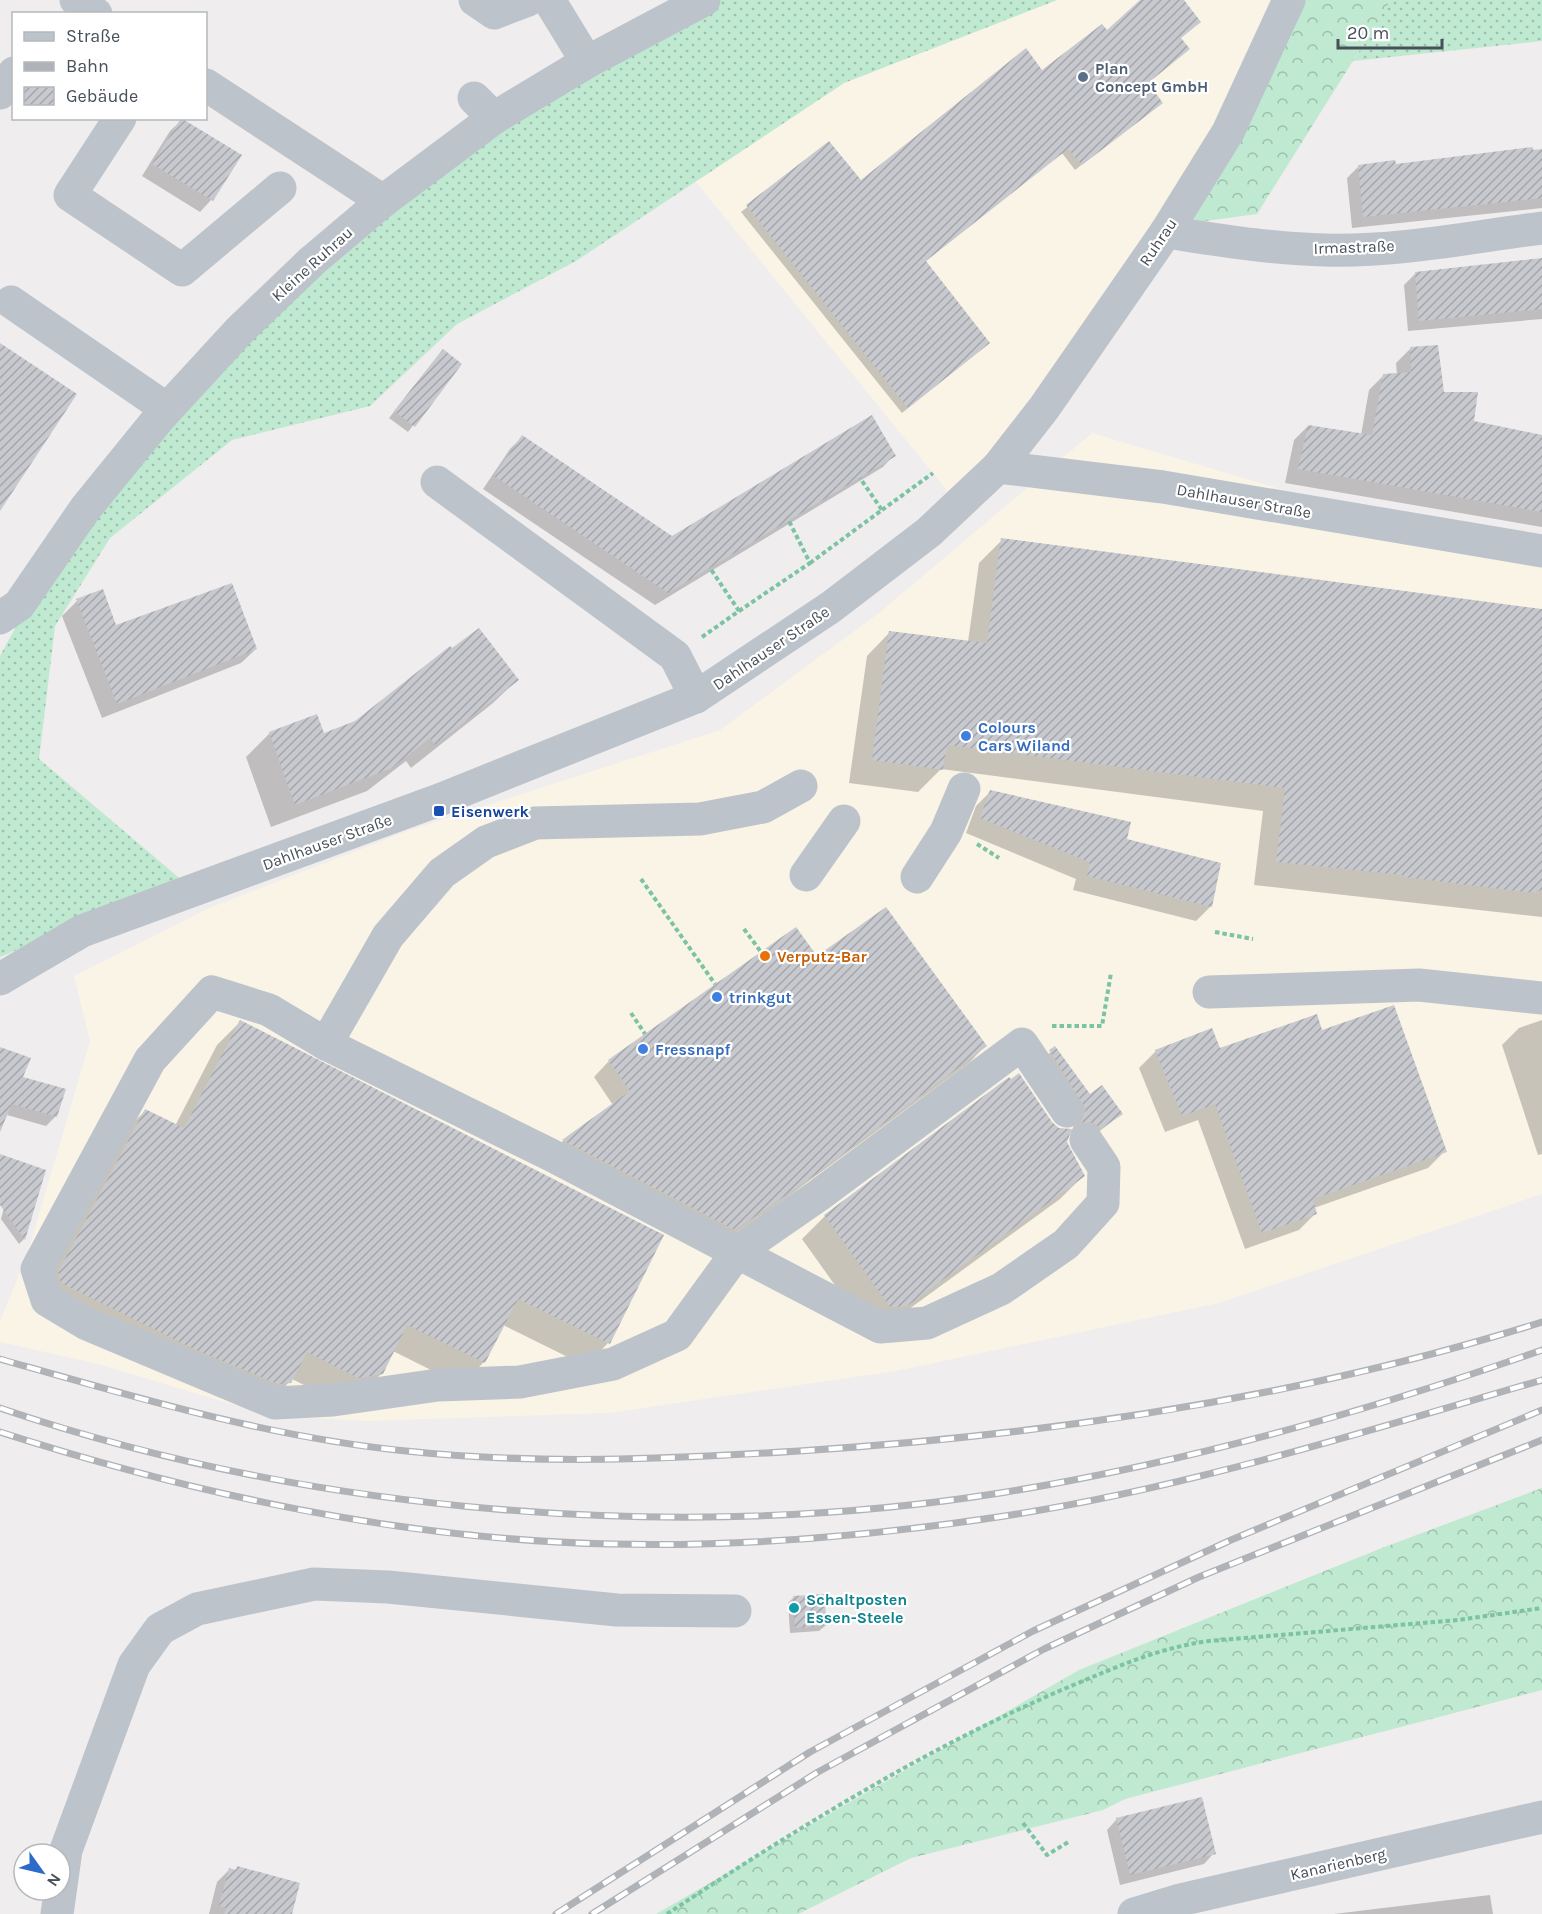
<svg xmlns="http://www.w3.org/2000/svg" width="1542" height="1914" font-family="Karla,sans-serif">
<defs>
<pattern id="grass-dots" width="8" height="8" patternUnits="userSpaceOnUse" patternTransform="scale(1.5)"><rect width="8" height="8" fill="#bfe9d0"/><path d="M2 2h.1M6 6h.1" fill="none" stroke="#9dbfac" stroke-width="1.8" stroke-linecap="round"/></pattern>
<pattern id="forest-crowns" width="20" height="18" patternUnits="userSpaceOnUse" patternTransform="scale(1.5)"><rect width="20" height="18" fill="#bfe9d0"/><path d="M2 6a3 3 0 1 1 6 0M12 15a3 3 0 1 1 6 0" fill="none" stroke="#9dbfac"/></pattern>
<pattern id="building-hatch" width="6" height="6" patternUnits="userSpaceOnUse" patternTransform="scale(1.5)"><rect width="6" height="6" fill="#c7c9cf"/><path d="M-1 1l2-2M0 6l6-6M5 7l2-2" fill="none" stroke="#a3a6ab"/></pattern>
</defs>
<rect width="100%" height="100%" fill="#efeded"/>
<g fill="#f9f4e6">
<polygon points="1057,0 1283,0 1164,227 954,499 696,182 844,83"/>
<polygon points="1092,433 1542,567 1542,1194 1219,1303 896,1371 609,1413 367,1421 271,1416 98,1364 0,1342 0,1321 27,1255 90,1041 74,976 209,908 410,830 720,730 879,613"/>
</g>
<g fill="url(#grass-dots)">
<polygon points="711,0 1057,0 844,83 576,261 457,324 370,406 232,440 110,538 55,626 39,759 191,888 53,935 0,957 0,656 25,610 165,423 388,203"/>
<polygon points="1391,0 1542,0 1542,41 1353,61"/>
</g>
<g fill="url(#forest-crowns)">
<polygon points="1295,0 1391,0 1257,214 1175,225"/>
<polygon points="1542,1488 1542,1690 1125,1799 1103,1810 911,1858 798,1914 656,1914 1079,1670 1382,1548"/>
</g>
<g fill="#0003">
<polygon points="1174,0 1182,0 1179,39 1146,84 1161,103 1075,170 1062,153 924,262 983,348 902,413 741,212 829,143 861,182 1107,32"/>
<polygon points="182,120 240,156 211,200 200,212 142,176 170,131"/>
<polygon points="1542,150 1542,208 1352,228 1347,178 1359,166 1394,166"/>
<polygon points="1542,260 1542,319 1408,331 1404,285 1416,273"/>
<polygon points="1410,349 1442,394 1472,423 1542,436 1542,527 1285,483 1294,440 1308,426 1361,435 1369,390 1383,376 1397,375 1396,363"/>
<polygon points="437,357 460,364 408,432 389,418"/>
<polygon points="522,437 671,538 894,455 883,467 655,605 483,489 510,449"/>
<polygon points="1002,540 1542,610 1542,917 1254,885 1263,811 941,769 918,792 849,783 867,656 890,632 968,642 979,563"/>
<polygon points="77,601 115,627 256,649 241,663 102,718 62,616"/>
<polygon points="517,680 493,703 411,768 406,761 367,791 271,827 246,757 270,733 323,735 356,722"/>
<polygon points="991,791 1125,840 1211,906 1196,921 1073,890 1076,879 966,833 976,806"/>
<polygon points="817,958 985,1046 970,1062 790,1195 718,1245 548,1156 563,1141 613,1105 594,1077 609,1061"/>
<polygon points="1542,1020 1542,1154 1538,1155 1502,1045 1519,1028"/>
<polygon points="240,1022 608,1343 586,1366 503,1325 484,1362 461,1385 393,1351 382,1373 359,1396 334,1400 292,1379 267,1406 35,1296 122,1134 145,1111 175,1126 217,1045"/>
<polygon points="1321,1032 1445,1151 1428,1168 1314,1208 1316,1213 1299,1230 1245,1249 1198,1120 1165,1132 1139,1068 1156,1051 1219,1050"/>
<polygon points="1055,1048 1089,1096 1121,1114 1090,1139 1083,1133 1069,1133 1066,1142 1083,1176 1060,1199 883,1328 867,1330 802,1239 825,1216 1051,1123 1059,1130 1072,1130 1075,1122 1039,1062"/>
<polygon points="0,1049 21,1078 56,1116 46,1126 7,1115 0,1132"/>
<polygon points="15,1168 44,1171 24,1239 19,1244 1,1219"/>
<polygon points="794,1597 825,1626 819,1631 790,1633 788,1603"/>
<polygon points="1117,1819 1214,1853 1204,1864 1120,1885 1107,1830"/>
<polygon points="237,1868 291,1914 209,1914 217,1882 229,1870 234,1871"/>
<polygon points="1490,1895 1493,1914 1334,1914"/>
</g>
<g fill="url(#building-hatch)">
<polygon points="1140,0 1184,0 1201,22 1181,38 1190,49 1148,83 1163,103 1082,165 1068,149 926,261 990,343 908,408 746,205 829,141 861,180 1026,48 1042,70 1102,24 1107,30"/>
<polygon points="181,118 242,155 213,201 152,164"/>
<polygon points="1533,147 1533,150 1542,149 1542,198 1363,217 1358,165 1395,160 1396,164"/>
<polygon points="1542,258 1542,309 1419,321 1415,272"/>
<polygon points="0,343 77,394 0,511"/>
<polygon points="1438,345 1444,392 1478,392 1474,421 1542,435 1542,512 1298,469 1308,425 1372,435 1383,374 1411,372 1410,347"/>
<polygon points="443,349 462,364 415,427 394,411"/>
<polygon points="872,415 896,456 668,593 494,476 522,435 672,536"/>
<polygon points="1001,538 1542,609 1542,891 1536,890 1536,893 1516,891 1404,877 1404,875 1276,862 1285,788 947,745 943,770 872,760 889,631 987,643"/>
<polygon points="232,583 257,649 117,704 76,599 103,589 116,625"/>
<polygon points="479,628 519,680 435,745 430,738 392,768 295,805 269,732 317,714 324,733 355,721 450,646 452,648"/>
<polygon points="990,790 1131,822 1127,839 1221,863 1212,907 1087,876 1090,864 1087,861 980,818"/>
<polygon points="886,907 987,1046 808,1180 735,1230 562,1140 630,1091 608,1060 796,927 817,956"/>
<polygon points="1394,1005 1447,1152 1313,1199 1317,1214 1262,1233 1215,1104 1182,1116 1155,1050 1212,1028 1220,1048 1317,1014 1322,1030"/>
<polygon points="240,1020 664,1235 610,1344 518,1299 485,1363 407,1325 383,1374 358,1378 307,1352 291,1383 278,1384 194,1349 61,1283 58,1272 145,1109 184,1128"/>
<polygon points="1055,1046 1090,1094 1102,1085 1123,1114 1101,1129 1094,1123 1081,1122 1086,1109 1049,1050"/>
<polygon points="0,1047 31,1058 23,1077 66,1089 57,1117 12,1104 0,1131"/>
<polygon points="1019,1073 1052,1122 1059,1128 1072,1129 1067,1142 1085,1176 907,1306 890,1307 824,1215 1009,1077 1011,1079"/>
<polygon points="0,1154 46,1170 25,1240 0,1205"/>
<polygon points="825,1594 826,1626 795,1628 793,1596"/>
<polygon points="1202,1797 1216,1854 1130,1875 1116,1818"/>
<polygon points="237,1866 300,1883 292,1914 224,1914 226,1908 219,1906 229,1868 236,1870"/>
</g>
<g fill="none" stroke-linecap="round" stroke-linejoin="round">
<g stroke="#7bc3a2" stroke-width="4" stroke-dasharray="4.5 3" stroke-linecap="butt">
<polyline points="882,510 933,473"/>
<polyline points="810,563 882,510 860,478"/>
<polyline points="739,611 810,563 789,521"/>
<polyline points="702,637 739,611 710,568"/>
<polyline points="977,844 999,858"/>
<polyline points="641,879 715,984"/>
<polyline points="744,929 761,952"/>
<polyline points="1215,932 1253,939"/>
<polyline points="631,1013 645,1034"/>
<polyline points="1052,1026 1102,1026 1111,973"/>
<polyline points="1023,1823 1047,1855 1070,1841"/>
<path d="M 667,1914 C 796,1829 929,1746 1071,1686 C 1119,1666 1158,1648 1209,1641 L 1458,1620 L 1542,1608"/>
</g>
<g stroke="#bcc3ca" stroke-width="33">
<polyline points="76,0 96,14"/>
<polyline points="475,0 494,13 528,0"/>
<polyline points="549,0 587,62"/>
<polyline points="206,85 383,201"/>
<polyline points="0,93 14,73"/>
<polyline points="474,98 494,118"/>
<polyline points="120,118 70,195 182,270 280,188"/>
<path d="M 1166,232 C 1219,240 1272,249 1325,250 C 1397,252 1471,237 1542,228"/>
<polyline points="11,302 167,409"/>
<polyline points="998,467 1163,487 1542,551"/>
<polyline points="437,482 675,656 696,697"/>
<polyline points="0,618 19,605 85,509 159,418 239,331 312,261 383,201 494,118 587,62 704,0"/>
<polyline points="801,786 763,807 700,819 535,823 486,842 442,873 388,936 326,1044 551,1155 880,1327 927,1323 1001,1289 1066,1244 1103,1203 1104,1167 1086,1140"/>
<polyline points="806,875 844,821"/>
<polyline points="917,877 946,832 964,789"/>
<polyline points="0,979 82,931 439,800 696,697 831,607 929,532 998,467 1044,408 1166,232 1228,132 1289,0"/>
<polyline points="1209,992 1419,985 1542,998"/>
<polyline points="326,1044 269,1010 212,992 150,1060 37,1269 47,1300 87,1324 275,1403 333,1400 438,1385 520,1382 613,1364 677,1335 738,1251 819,1195 1022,1044 1067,1111"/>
<polyline points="57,1914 66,1850 134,1665 160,1629 197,1609 314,1584 388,1587 617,1610 735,1611"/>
<polyline points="1134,1914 1180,1900 1542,1817"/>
</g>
<defs>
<g id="rail">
<path d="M 0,1359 C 134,1397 267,1437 406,1451 C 538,1465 668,1459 799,1451 C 1050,1435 1302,1398 1542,1322"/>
<path d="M 0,1408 C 309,1513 677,1544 1000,1493 C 1185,1463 1366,1412 1542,1350"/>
<path d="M 0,1432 C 197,1495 404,1540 612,1544 C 741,1547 871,1536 998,1517 C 1183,1489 1363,1432 1542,1380"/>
<polyline points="556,1914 810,1752 1033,1631 1231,1540 1542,1410"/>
<polyline points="592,1914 818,1772 1044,1649 1199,1577 1542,1440"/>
</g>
</defs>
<use href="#rail" stroke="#afb2b6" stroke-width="7"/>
<use href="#rail" stroke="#fff" stroke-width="4.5" stroke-dasharray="14" stroke-linecap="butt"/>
</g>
<circle fill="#5c6f8a" stroke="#fff" stroke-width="2" cx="1083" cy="77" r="6"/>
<g fill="#3f7fe0" stroke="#fff" stroke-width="2">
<circle cx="966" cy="736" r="6"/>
<circle cx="717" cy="997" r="6"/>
<circle cx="643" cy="1049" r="6"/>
</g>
<rect fill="#1a4fb4" stroke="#fff" stroke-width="2" x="433" y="805" width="12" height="12" rx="3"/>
<circle fill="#e8710a" stroke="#fff" stroke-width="2" cx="765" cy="956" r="6"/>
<circle fill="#0f9aa8" stroke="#fff" stroke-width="2" cx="794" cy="1608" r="6"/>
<g text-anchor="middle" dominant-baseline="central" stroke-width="4.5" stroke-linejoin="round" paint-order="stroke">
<g font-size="16" font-weight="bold" fill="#4e5e75" stroke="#fff" text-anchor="start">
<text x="1095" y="68">Plan<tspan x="1095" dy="18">Concept GmbH</tspan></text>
</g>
<g font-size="16" fill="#474f58" stroke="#fff">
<text transform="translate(1158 242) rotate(-56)">Ruhrau</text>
<text transform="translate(1354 247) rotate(-2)">Irmastraße</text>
<text transform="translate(312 264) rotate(-42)">Kleine Ruhrau</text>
<text transform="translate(1244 501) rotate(10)">Dahlhauser Straße</text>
<text transform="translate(771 648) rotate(-34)">Dahlhauser Straße</text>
<text transform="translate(327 842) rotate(-20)">Dahlhauser Straße</text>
<text transform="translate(1338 1864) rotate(-13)">Kanarienberg</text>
</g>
<g font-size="16" font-weight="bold" fill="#366cbe" stroke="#fff" text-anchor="start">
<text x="978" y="727">Colours<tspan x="978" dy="18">Cars Wiland</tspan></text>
<text x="729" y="997">trinkgut</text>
<text x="655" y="1049">Fressnapf</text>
</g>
<g font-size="16" font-weight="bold" fill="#164399" stroke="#fff" text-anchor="start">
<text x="451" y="811">Eisenwerk</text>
</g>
<g font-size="16" font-weight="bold" fill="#c56008" stroke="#fff" text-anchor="start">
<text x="777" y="956">Verputz-Bar</text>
</g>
<g font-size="16" font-weight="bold" fill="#0d838f" stroke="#fff" text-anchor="start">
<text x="806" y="1599">Schaltposten<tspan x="806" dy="18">Essen-Steele</tspan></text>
</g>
</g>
<rect x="12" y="12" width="195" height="108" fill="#ffffff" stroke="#b5b9bc" stroke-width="1.5"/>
<rect x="24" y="32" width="30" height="9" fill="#bcc3ca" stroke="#b5b9bc" stroke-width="1.5"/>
<text x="66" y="42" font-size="18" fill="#474f58">Straße</text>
<rect x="24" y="62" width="30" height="9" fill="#afb2b6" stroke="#b5b9bc" stroke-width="1.5"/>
<text x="66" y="72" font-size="18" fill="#474f58">Bahn</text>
<rect x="24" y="87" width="30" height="18" fill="url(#building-hatch)" stroke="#b5b9bc" stroke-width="1.5"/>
<text x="66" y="102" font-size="18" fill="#474f58">Gebäude</text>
<g transform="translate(42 1872) rotate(124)"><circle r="28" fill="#ffffff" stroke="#b5b9bc" stroke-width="1.5"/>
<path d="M0-4.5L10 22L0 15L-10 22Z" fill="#2c6bca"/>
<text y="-9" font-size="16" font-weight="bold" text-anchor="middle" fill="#474f58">N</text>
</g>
<path d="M1338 39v9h104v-9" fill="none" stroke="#474f58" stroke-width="3"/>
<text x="1347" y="39" font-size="18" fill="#474f58" stroke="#ffffff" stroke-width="4.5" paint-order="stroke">20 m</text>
</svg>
